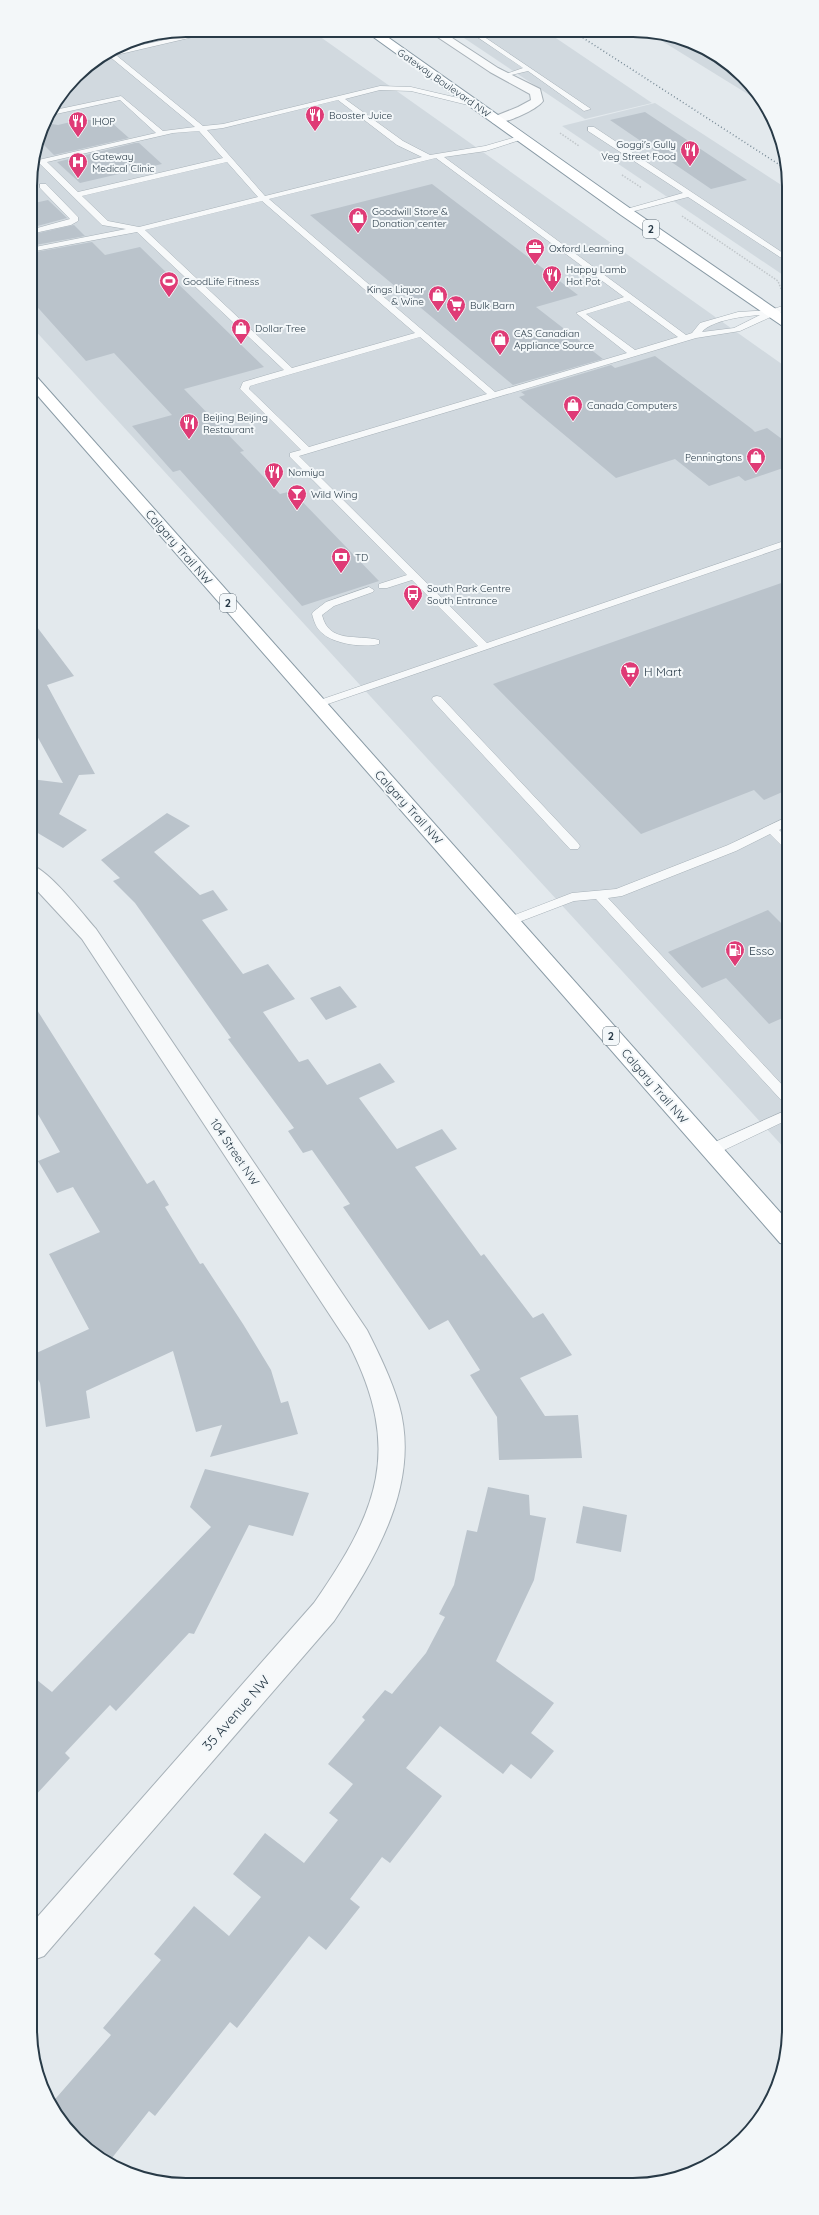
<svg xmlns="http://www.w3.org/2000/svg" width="819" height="2215" font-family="Quicksand,sans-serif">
<rect width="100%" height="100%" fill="#e3e9ed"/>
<g fill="#d1d9df">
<polygon points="186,30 312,31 786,367 787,1151 31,326 30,176 46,117 83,69 127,42"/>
<polygon points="455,32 547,32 652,103 585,119"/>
<polygon points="649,33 664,33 711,51 743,76 764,104"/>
<polygon points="655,103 786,188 786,277 562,126"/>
</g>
<g fill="#bac3cb">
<polygon points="645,112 747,180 711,189 610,120"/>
<polygon points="83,119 112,123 129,138 54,155 40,141 45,123 58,125"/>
<polygon points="135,143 139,143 162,164 80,183 57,162"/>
<polygon points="432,184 578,295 536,307 603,359 513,385 310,215"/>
<polygon points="48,200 67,218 30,228 30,204"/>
<polygon points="74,225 85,236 30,246 30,235"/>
<polygon points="92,242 105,255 140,247 264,367 184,389 244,451 240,452 280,494 292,491 379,581 302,606 180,470 173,472 132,426 172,415 114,353 86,361 31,300 30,253"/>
<polygon points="655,356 752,429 755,432 767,428 786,442 786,467 745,481 739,476 709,486 675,459 616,478 519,397 525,395 521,392 611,365 615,368"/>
<polygon points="787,581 787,790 764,800 754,790 641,834 493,684"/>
<polygon points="31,619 74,676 47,685 95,774 79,775 59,814 87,830 63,848 31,829 31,779 63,783 31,725"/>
<polygon points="167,813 190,826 154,852 200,895 213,890 228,910 202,920 243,974 268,964 295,999 263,1012 299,1062 308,1059 327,1085 380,1063 395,1082 359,1098 397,1149 442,1129 457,1149 415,1167 481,1256 484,1254 533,1318 543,1313 572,1355 520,1378 545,1416 578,1415 582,1458 499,1460 497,1417 470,1375 480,1370 448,1320 429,1330 343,1207 350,1204 312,1150 303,1153 288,1131 294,1128 228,1039 231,1038 135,903 113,881 120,878 101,860"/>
<polygon points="768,910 787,929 787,1016 769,1024 726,978 702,988 668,952"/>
<polygon points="340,986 357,1007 326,1020 310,998"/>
<polygon points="32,1002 147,1184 154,1180 169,1205 165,1207 200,1264 203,1263 243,1324 271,1370 281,1403 288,1401 298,1434 210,1457 222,1425 196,1432 173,1351 86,1391 90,1418 46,1427 40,1383 32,1369 32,1355 89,1329 49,1254 100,1232 73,1187 57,1193 38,1161 60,1152 32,1104"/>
<polygon points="205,1469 309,1493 293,1536 249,1525 194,1634 189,1633 116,1711 110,1705 65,1753 70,1758 33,1798 32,1676 52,1692 211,1527 190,1507"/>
<polygon points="488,1487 529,1495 530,1515 546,1518 534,1580 496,1661 554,1703 531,1733 554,1751 531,1779 511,1764 503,1774 440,1726 406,1768 442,1796 390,1863 382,1857 350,1899 360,1907 326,1950 309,1936 237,2028 230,2022 155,2116 149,2111 108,2163 76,2139 50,2105 111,2035 103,2028 161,1960 154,1954 194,1906 229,1936 261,1897 233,1874 265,1833 304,1863 338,1820 329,1813 353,1784 328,1764 365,1720 362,1717 385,1690 392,1694 426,1653 445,1617 439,1614 454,1585 467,1530 477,1532"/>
<polygon points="583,1506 627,1515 621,1552 576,1543"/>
</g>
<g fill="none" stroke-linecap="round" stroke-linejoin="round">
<defs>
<g id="lane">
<path d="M 210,30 L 223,30 L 116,55 L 203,126 L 223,124 L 380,86 L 411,87 L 475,102 L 475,106 L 472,106 L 411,91 L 380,90 L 345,99 L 403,141 L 430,155 L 485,146 L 523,135 L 523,139 L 486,151 L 444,157 L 686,335 L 692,333 L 700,323 L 738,312 L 770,310 L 786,305 L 786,310 L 740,331 L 696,338 L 299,456 L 487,643 L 787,540 L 787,546 L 322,706 L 314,706 L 313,704 L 314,702 L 478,646 L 412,580 L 387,588 L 379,588 L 379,584 L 407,575 L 290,457 L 290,453 L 301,450 L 240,389 L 243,382 L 284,370 L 137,232 L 30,252 L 30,248 L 126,229 L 102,225 L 40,164 L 33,165 L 34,161 L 156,133 L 120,100 L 47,116 L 50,111 L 121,96 L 163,131 L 195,127 L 109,56 L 103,57 L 110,52 ZM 338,100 L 397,145 L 422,157 L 265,196 L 207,130 L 223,128 ZM 199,131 L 223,158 L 78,192 L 47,162 L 173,133 ZM 436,158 L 624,297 L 576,313 L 627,353 L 495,392 L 269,199 ZM 227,162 L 258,197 L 139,227 L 108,221 L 82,196 ZM 262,201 L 415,333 L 292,368 L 145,230 ZM 629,301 L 678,337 L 635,350 L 586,314 ZM 760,315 L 734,328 L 702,332 C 712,320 745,316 760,315 ZM 420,337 L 487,394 L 309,447 L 249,389 L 250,386 Z"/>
<polygon points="470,32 477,32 591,109 584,111 528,71 503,77 503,75 523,68"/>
<polygon points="588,127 594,127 786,255 786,261 688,197 623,214 623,210 683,193 588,131"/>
<polygon points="40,184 46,184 78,217 78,221 71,225 30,234 30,230 70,219 40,188"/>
<path d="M 369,587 L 374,590 L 373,592 L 334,606 L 322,615 C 329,644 357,634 379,640 L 379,644 C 363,648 334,644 322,633 C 316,628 314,621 312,614 L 313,612 L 326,602 Z"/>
<polygon points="437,696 441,697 578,843 580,846 578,849 570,849 433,701 432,699 433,697"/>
<polygon points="787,817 787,826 779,830 787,837 787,848 783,847 770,834 736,851 622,896 608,898 787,1090 787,1103 782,1101 596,899 574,901 511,925 505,921 507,918 572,893 616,889 728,845"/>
<polygon points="787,1110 787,1120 716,1154 706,1154 704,1150 706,1146"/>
</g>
<g id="street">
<path d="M 430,32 L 443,32 L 498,68 L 540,89 L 543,101 C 537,110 503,125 493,123 L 491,120 L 493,117 L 518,107 L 531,100 L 530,94 L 490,72 Z"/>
<path d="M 31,865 C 50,871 82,913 96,929 L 367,1330 C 379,1354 391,1378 399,1405 C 421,1483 376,1558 334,1621 L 44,1956 L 33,1960 L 33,1922 L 314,1603 C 378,1511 403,1450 349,1344 L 82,939 L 31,884 Z"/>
</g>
<g id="highway">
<polygon points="365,31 379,31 631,209 786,316 786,326 781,325 621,215"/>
<polygon points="31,375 36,376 787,1220 788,1245 780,1243 31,388"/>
</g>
</defs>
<use href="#lane" stroke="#a7b1b8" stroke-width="1"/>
<use href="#street" stroke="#a7b1b8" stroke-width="2"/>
<use href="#highway" stroke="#899aa5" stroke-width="2"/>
<g stroke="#c1c7cb" stroke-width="1.5" stroke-dasharray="1.5 1.5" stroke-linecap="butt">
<polyline points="560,133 579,146"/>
<polyline points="622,175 642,188"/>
<polyline points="682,216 778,281 781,289"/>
</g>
<use href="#lane" fill="#f7f9fa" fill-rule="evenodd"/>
<use href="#street" fill="#f7f9fa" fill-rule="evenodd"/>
<use href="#highway" fill="#fff" fill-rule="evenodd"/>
<polyline stroke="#7a8c98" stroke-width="1.5" stroke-dasharray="1 2.5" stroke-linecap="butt" points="574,32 786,169"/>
</g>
<defs>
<symbol id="restaurant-pin" viewBox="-11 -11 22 30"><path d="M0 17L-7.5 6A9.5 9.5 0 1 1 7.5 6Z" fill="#df3b76" stroke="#f3f7f9"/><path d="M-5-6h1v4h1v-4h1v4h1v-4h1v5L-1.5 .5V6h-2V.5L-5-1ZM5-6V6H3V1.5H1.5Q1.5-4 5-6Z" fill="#fff"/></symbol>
<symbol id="hospital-pin" viewBox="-11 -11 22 30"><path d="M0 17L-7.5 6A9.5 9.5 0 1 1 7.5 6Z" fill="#df3b76" stroke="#f3f7f9"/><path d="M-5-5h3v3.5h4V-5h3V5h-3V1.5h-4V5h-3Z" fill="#fff"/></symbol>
<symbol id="shop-pin" viewBox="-11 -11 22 30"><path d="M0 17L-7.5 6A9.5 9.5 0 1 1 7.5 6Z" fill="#df3b76" stroke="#f3f7f9"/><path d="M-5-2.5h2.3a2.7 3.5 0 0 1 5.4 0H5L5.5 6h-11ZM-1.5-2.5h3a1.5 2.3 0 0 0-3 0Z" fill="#fff"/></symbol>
<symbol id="office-pin" viewBox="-11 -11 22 30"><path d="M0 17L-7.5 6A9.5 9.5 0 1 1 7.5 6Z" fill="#df3b76" stroke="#f3f7f9"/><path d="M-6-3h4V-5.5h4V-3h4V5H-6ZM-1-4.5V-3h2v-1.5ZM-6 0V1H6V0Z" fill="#fff"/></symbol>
<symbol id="stadium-pin" viewBox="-11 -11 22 30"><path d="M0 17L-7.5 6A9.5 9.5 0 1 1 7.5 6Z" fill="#df3b76" stroke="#f3f7f9"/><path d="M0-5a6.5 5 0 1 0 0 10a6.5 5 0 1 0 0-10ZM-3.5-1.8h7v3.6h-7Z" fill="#fff"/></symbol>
<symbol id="supermarket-pin" viewBox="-11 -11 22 30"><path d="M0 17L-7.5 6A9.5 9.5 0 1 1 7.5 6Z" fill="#df3b76" stroke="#f3f7f9"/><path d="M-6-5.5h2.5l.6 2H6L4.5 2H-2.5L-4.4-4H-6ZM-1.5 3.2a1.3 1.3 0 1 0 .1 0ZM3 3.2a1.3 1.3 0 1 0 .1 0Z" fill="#fff"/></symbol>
<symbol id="bar-pin" viewBox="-11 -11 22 30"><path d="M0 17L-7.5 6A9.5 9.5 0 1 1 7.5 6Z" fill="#df3b76" stroke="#f3f7f9"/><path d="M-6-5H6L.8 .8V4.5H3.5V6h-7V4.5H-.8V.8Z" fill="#fff"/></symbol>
<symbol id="bank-pin" viewBox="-11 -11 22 30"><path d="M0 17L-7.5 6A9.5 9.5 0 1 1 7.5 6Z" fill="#df3b76" stroke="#f3f7f9"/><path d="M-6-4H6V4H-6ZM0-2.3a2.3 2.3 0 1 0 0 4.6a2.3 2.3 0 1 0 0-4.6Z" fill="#fff"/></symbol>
<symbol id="bus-pin" viewBox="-11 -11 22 30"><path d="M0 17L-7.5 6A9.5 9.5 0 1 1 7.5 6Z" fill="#df3b76" stroke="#f3f7f9"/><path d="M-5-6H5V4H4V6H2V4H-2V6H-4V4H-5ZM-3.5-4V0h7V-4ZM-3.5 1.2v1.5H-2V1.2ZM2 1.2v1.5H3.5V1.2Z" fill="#fff"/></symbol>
<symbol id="fuel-pin" viewBox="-11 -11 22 30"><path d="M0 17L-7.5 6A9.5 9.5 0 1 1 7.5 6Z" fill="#df3b76" stroke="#f3f7f9"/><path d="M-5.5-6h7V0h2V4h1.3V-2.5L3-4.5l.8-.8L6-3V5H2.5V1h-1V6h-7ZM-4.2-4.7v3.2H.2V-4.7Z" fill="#fff"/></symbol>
</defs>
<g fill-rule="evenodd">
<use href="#restaurant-pin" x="304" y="104" width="22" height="30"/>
<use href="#restaurant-pin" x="67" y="110" width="22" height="30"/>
<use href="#restaurant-pin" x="679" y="139" width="22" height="30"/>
<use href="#hospital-pin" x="67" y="151" width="22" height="30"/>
<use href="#shop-pin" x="347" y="206" width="22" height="30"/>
<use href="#office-pin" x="524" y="237" width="22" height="30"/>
<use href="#restaurant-pin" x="541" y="264" width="22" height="30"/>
<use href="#stadium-pin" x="158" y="270" width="22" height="30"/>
<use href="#shop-pin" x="427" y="284" width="22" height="30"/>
<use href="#supermarket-pin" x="445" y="294" width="22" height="30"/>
<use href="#shop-pin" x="230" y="317" width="22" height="30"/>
<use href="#shop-pin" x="489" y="328" width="22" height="30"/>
<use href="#shop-pin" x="562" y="394" width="22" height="30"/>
<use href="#restaurant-pin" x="178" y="412" width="22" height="30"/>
<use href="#shop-pin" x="745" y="446" width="22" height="30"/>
<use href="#restaurant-pin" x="263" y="461" width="22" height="30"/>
<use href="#bar-pin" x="286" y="483" width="22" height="30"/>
<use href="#bank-pin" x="330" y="546" width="22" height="30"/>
<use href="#bus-pin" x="402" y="583" width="22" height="30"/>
<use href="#supermarket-pin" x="619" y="660" width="22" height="30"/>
<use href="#fuel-pin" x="724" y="939" width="22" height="30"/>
</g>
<g text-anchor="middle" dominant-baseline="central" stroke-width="4" stroke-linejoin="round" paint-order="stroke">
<g font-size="10" fill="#283a47" stroke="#f3f7f9">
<text transform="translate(444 83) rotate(35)">Gateway Boulevard NW</text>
</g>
<g font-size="10" fill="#283a47" stroke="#f3f7f9" text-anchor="start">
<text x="329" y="115">Booster Juice</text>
<text x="92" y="121">IHOP</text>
<text x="676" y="144" text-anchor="end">Goggi's Gully<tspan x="676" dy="12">Veg Street Food</tspan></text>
<text x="92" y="156">Gateway<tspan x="92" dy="12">Medical Clinic</tspan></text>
<text x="372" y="211">Goodwill Store &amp;<tspan x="372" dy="12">Donation center</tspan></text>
<text x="549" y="248">Oxford Learning</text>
<text x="566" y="269">Happy Lamb<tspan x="566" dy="12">Hot Pot</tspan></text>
<text x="183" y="281">GoodLife Fitness</text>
<text x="424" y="289" text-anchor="end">Kings Liquor<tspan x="424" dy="12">&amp; Wine</tspan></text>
<text x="470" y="305">Bulk Barn</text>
<text x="255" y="328">Dollar Tree</text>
<text x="514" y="333">CAS Canadian<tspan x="514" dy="12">Appliance Source</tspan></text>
<text x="587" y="405">Canada Computers</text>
<text x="203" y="417">Beijing Beijing<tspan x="203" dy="12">Restaurant</tspan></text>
<text x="742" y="457" text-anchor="end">Penningtons</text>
<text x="288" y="472">Nomiya</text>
<text x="311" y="494">Wild Wing</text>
<text x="355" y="557">TD</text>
<text x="427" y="588">South Park Centre<tspan x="427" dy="12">South Entrance</tspan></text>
</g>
<g fill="#f3f7f9" stroke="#65737c" stroke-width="1">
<rect x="643" y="220" width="16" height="18" rx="3"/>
<rect x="220" y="594" width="16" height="18" rx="3"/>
<rect x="603" y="1027" width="16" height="18" rx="3"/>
</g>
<g font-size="11" font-weight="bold" fill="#283a47">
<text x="651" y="229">2</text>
<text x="228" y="603">2</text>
<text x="611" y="1036">2</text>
</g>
<g font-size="12" fill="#283a47" stroke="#f3f7f9">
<text transform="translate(179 547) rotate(49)">Calgary Trail NW</text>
<text transform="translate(409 807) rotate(48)">Calgary Trail NW</text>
<text transform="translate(655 1086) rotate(49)">Calgary Trail NW</text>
<text transform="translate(235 1152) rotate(56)">104 Street NW</text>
</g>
<g font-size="12" fill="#283a47" stroke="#f3f7f9" text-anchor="start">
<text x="644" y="671">H Mart</text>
<text x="749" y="950">Esso</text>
</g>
<g font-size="14" fill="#283a47" stroke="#f3f7f9">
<text transform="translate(236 1713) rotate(-49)">35 Avenue NW</text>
</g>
</g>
<path d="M0 0H819V2215H0ZM186 37H633A149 149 0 0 1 782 186V2029A149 149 0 0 1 633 2178H186A149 149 0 0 1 37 2029V186A149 149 0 0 1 186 37Z" fill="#f3f7f9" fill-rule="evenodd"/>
<path fill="none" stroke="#283a47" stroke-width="2" d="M186 37H633A149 149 0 0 1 782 186V2029A149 149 0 0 1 633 2178H186A149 149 0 0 1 37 2029V186A149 149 0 0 1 186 37Z"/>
</svg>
